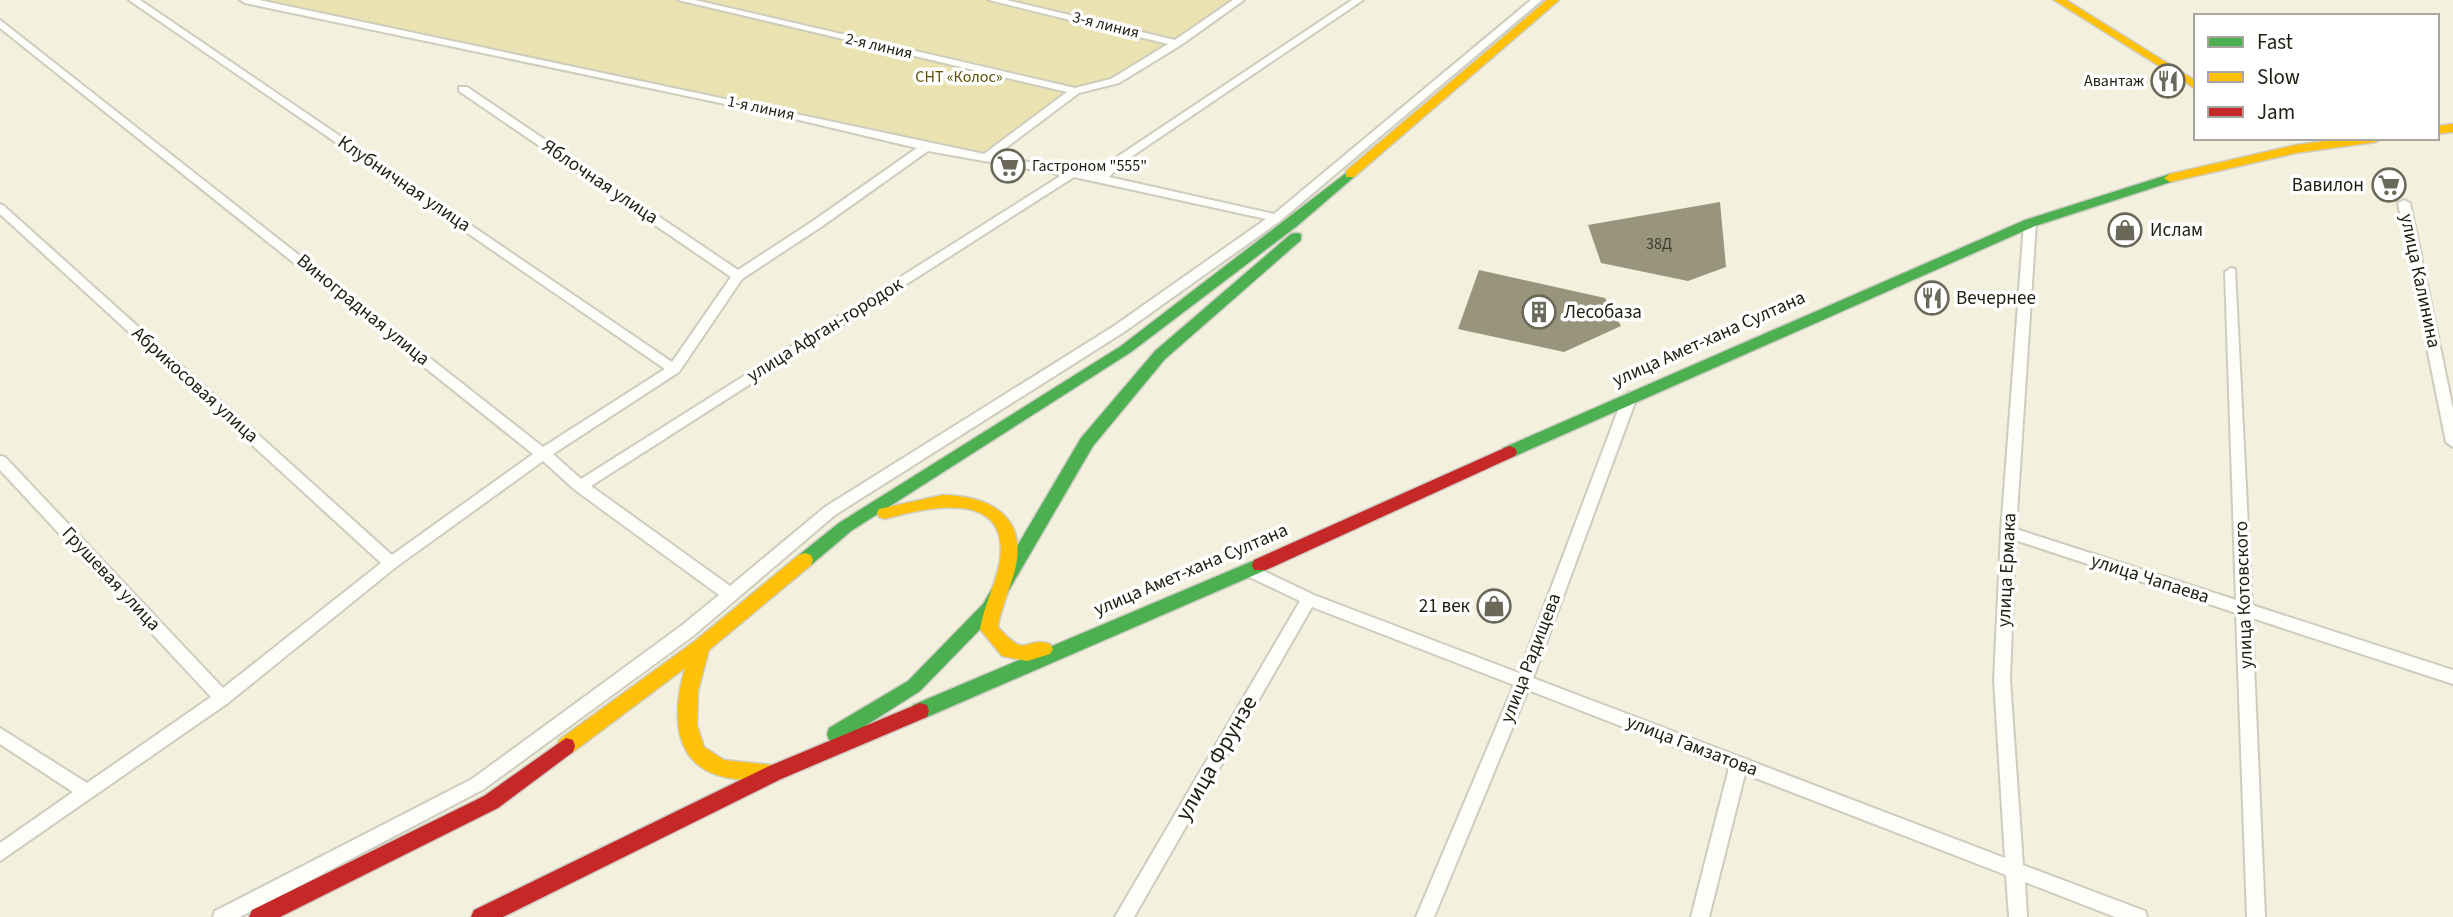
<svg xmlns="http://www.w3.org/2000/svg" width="2453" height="917" font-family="'Source Sans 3',sans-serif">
<rect width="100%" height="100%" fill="#f3f0dd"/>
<polygon fill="#eae2b1" points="241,0 1234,0 1136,66 1116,77 1078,87 978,162 801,120"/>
<g fill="#99957d">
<polygon points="1720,202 1726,267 1688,281 1601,263 1588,225"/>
<polygon points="1479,270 1605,298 1621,326 1564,352 1458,329"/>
</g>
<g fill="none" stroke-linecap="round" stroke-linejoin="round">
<defs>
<g id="street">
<path d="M 129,0 L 140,0 L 672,362 L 731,277 L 459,91 L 459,87 L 467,87 L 738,270 L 813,221 L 917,148 L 782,116 L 245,3 L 240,0 L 259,0 L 984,154 L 1067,92 L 678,0 L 695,0 L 1075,88 L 1111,79 L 1168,44 L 989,0 L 1006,0 L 1175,40 L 1233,0 L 1244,0 L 1181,45 L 1119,83 L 1079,93 L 995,156 L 1098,175 L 1117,157 L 1352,0 L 1363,0 L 1125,161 L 1109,177 L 1274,214 L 1531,0 L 1542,0 L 1280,221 L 1124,332 L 835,515 L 693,636 L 484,789 L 240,917 L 213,917 L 215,911 L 472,779 L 681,626 L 719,595 L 575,490 L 543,461 L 396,567 L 228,703 L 0,861 L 0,843 L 73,792 L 0,744 L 0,728 L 87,783 L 211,697 L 0,470 L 0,456 L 5,457 L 223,688 L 381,563 L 0,214 L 0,204 L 4,206 L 392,555 L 533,454 L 0,28 L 0,20 L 543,447 L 665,369 ZM 928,151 L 1062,175 L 581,479 L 553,454 L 679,372 L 742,279 L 821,227 ZM 1074,177 L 1266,219 L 1114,326 L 825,507 L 730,586 L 591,486 Z"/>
<polygon points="2404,200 2410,203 2453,409 2453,447 2446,442 2398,203"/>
<polygon points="2030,219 2036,223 2016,529 2236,600 2225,272 2231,268 2235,269 2252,605 2453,670 2453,684 2252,618 2265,917 2247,917 2236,613 2015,540 2010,680 2023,865 2145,911 2147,917 2115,917 2025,882 2027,917 2009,917 2006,875 1745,774 1709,917 1691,917 1729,768 1528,690 1434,917 1416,917 1514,685 1312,607 1134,917 1115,917 1300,601 1243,574 1240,570 1243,566 1253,566 1314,595 1519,673 1623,397 1630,392 1637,397 1533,678 2005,858 1994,680 2001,532 2024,223"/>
</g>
<g id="fast">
<polygon points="1350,170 1354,171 1354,177 1297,226 1131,352 851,531 811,565 799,565 797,560 799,555 839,523 1121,346"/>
<polygon points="2170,174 2176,178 2174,181 2035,226 1515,456 1509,458 1501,452 1503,448 2025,220"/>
<polygon points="1296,233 1301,234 1301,240 1165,359 1093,446 995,614 920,691 843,740 836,742 829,740 827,734 829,728 908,681 983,604 1081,438 1155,351 1291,234"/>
<polygon points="1260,558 1266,560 1268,565 1266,570 927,717 920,719 913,717 911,711 913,705"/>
</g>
<g id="slow">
<polygon points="1547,0 1559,0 1354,177 1346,177 1346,171"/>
<polygon points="2054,0 2066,0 2196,81 2196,89"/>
<polygon points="2453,124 2453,132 2437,134 2437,126"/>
<polygon points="2347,138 2382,138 2376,142 2296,153 2170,182 2164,178 2170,174 2296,145"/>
<path d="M 943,495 C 990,496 1028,516 1015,570 C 1010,589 1001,607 998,627 C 1029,662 1024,635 1050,644 L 1053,649 L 1050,654 L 1027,661 L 1002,656 L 980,629 C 984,605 996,584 1000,561 C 1010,488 927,507 885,519 L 879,517 L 877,513 L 879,509 Z"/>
<path d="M 805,553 L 811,555 L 813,560 L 811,565 L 709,650 L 698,691 L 697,725 L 704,747 L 724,760 L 781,766 L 784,772 L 781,778 L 774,781 C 758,780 740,781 724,777 C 670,764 673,711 685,668 L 573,752 L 566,754 L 559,752 L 557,746 L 559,740 L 695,641 L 799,555 Z"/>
</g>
<g id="jam">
<polygon points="1509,446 1515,448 1517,452 1515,456 1266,570 1254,570 1252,565 1254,560"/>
<polygon points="920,703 927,705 929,711 927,717 781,779 503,917 471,917 474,910 767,767"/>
<polygon points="566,738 573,740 575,746 573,752 498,808 280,917 249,917 252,910 484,796"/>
</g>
</defs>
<use href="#street" stroke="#ceccbd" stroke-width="4"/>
<use href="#fast" stroke="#ceccc4" stroke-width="3"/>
<use href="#slow" stroke="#ceccc4" stroke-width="3"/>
<use href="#jam" stroke="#ceccc4" stroke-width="3"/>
<use href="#street" fill="#fdfdfa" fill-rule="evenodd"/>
<use href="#fast" fill="#4caf50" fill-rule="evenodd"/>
<use href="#slow" fill="#ffc107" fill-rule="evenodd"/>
<use href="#jam" fill="#c62828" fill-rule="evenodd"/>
</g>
<defs>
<symbol id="restaurant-ring" viewBox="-11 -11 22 22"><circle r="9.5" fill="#fff" stroke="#6a6859" stroke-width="1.5"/><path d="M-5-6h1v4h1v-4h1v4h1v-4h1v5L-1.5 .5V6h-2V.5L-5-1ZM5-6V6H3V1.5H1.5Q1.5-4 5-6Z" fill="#6a6859"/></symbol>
<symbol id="supermarket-ring" viewBox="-11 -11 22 22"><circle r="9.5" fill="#fff" stroke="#6a6859" stroke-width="1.5"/><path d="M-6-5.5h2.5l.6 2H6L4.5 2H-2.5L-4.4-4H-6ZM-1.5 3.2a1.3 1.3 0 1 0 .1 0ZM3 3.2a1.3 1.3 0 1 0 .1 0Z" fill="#6a6859"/></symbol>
<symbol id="shop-ring" viewBox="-11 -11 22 22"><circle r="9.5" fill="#fff" stroke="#6a6859" stroke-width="1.5"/><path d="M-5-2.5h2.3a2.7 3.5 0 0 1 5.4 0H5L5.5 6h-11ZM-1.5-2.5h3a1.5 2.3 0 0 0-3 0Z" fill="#6a6859"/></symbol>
<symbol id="building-ring" viewBox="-11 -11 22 22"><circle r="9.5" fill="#fff" stroke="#6a6859" stroke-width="1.5"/><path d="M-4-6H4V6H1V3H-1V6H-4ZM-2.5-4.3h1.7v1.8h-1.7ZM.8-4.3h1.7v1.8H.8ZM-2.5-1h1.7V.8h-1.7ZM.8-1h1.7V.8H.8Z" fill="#6a6859"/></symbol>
</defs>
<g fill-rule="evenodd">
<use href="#restaurant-ring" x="2149" y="62" width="38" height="38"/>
<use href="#supermarket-ring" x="989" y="147" width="38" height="38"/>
<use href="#supermarket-ring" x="2370" y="166" width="38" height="38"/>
<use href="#shop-ring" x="2106" y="211" width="38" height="38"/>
<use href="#restaurant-ring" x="1913" y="279" width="38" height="38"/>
<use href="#building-ring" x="1520" y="293" width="38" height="38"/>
<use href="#shop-ring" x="1475" y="587" width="38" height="38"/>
</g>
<g text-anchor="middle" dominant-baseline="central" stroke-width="7" stroke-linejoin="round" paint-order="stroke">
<g font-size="16" fill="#201e12" stroke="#fff">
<text transform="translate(1106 25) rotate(14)">3-я линия</text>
<text transform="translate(879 46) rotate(13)">2-я линия</text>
<text transform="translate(761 108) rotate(12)">1-я линия</text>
</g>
<g font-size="16" fill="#5c5101" stroke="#fff">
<text x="959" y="77">СНТ «Колос»</text>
</g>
<g font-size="16" fill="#201e12" stroke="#fff" text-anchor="end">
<text x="2144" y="81">Авантаж</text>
<text x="1032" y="166" text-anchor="start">Гастроном "555"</text>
</g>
<g font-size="16" fill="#3e3c2d">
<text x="1659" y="244">38Д</text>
</g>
<g font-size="19" fill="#201e12" stroke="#fff">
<text transform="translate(600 182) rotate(34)">Яблочная улица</text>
<text transform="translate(404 184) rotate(34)">Клубничная улица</text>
<text transform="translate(2420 281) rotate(78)">улица Калинина</text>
<text transform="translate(363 310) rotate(39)">Виноградная улица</text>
<text transform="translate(825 330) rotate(-32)">улица Афган-городок</text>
<text transform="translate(1709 339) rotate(-24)">улица Амет-хана Султана</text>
<text transform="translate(195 385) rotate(42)">Абрикосовая улица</text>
<text transform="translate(1191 570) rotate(-23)">улица Амет-хана Султана</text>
<text transform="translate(2007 570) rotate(-87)">улица Ермака</text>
<text transform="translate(111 579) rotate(47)">Грушевая улица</text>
<text transform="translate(2150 579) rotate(18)">улица Чапаева</text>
<text transform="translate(2244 595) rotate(-92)">улица Котовского</text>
<text transform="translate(1531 658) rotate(-69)">улица Радищева</text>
<text transform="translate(1692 746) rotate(21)">улица Гамзатова</text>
</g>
<g font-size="19" fill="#201e12" stroke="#fff" text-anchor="start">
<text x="2364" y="185" text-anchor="end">Вавилон</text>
<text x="2150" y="230">Ислам</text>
<text x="1956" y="298">Вечернее</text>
<text x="1564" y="312">Лесобаза</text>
<text x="1470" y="606" text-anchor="end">21 век</text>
</g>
<g font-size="23" fill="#201e12" stroke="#fff">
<text transform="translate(1216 758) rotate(-60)">улица Фрунзе</text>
</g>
</g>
<rect x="2194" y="14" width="245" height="126" fill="#ffffff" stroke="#a6a5a0" stroke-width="2"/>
<rect x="2208" y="37" width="35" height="10" fill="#4caf50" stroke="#a6a5a0" stroke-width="2"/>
<text x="2257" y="49" font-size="21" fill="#201e12">Fast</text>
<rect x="2208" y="72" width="35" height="10" fill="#ffc107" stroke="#a6a5a0" stroke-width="2"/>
<text x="2257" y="84" font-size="21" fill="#201e12">Slow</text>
<rect x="2208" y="107" width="35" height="10" fill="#c62828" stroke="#a6a5a0" stroke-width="2"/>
<text x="2257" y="119" font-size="21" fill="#201e12">Jam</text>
</svg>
